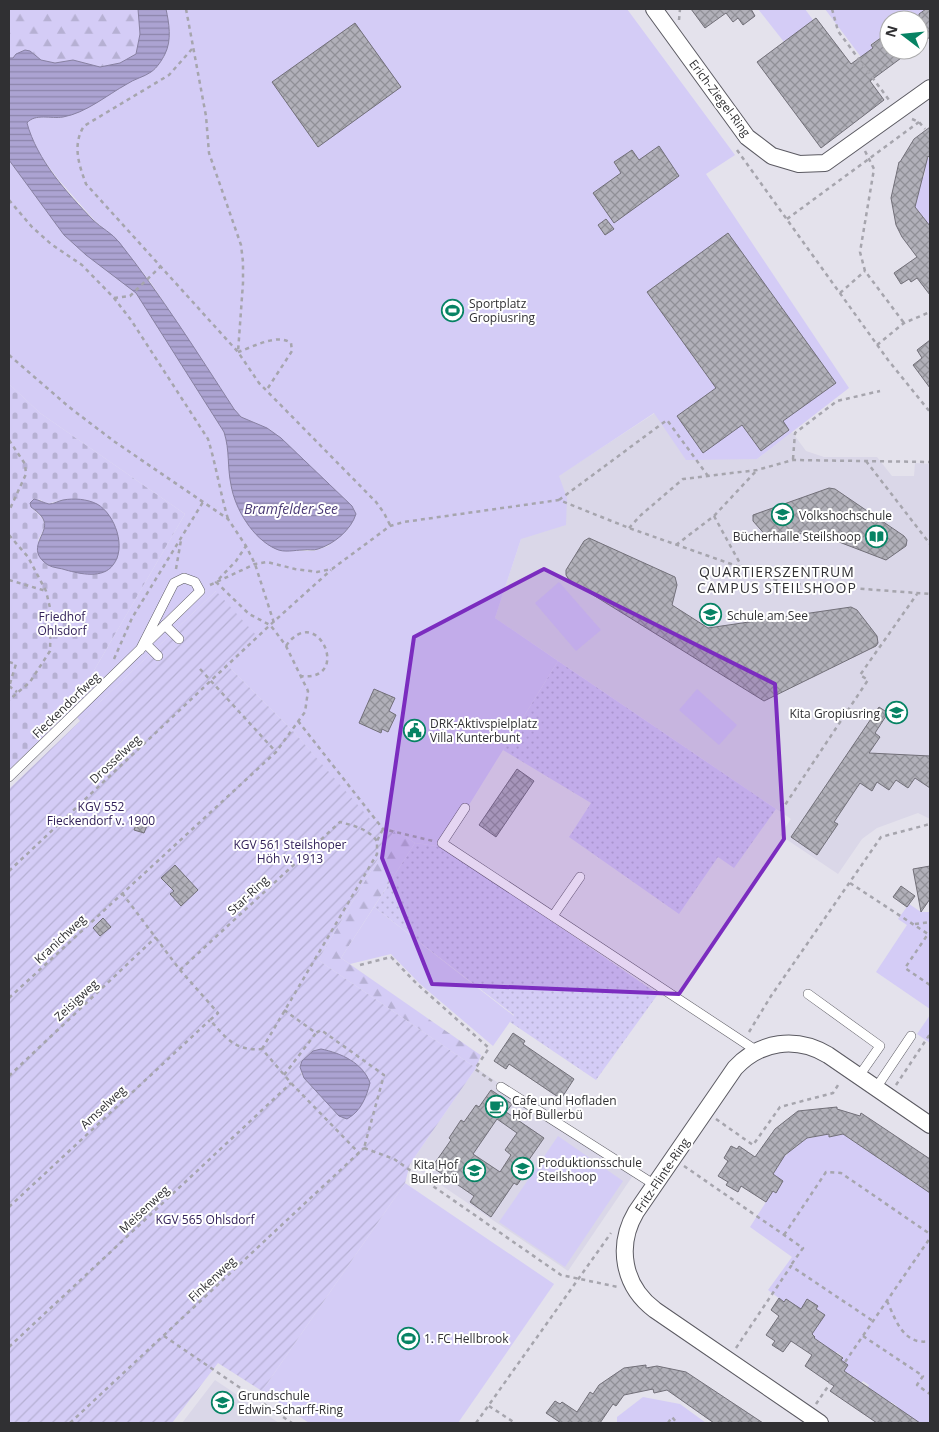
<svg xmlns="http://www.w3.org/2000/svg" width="939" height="1432" font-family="'Open Sans',sans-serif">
<defs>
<pattern id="grass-dots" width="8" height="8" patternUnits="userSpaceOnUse" patternTransform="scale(1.25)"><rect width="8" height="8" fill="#d4ccf6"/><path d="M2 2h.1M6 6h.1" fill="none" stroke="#b6b0d3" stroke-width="1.8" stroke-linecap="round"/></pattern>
<pattern id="forest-firs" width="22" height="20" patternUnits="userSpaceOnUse" patternTransform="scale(1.25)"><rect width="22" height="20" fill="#d4ccf6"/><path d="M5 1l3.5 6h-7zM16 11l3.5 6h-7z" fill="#b6b0d3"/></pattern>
<pattern id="cemetery-stones" width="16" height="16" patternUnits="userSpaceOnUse" patternTransform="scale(1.25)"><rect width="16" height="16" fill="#d4ccf6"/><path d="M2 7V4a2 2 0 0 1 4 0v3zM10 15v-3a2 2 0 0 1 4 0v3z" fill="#b6b0d3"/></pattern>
<pattern id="garden-furrows" width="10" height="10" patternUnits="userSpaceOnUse" patternTransform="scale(1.25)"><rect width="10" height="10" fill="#d4ccf6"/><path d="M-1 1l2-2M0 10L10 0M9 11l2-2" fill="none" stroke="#b6b0d3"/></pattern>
<pattern id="water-rules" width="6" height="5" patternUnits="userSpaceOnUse" patternTransform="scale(1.25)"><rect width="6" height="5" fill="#aca3d2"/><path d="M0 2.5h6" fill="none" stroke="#8c85ab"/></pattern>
<pattern id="building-cross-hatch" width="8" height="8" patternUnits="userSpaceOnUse" patternTransform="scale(1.25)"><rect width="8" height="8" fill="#b1b0b9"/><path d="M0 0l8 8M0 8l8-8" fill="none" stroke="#909097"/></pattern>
</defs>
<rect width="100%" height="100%" fill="#e4e2ec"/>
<g fill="#dad7e8">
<polygon points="655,413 757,459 792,432 806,451 824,457 877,457 892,476 914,476 915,463 930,464 930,819 918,813 877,828 862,839 838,874 780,835 791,819 495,618 521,539 567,498 558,476"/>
<polygon points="476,1068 634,1174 568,1271 410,1164"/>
<polygon points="215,1380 279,1423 182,1423"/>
</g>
<g fill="url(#grass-dots)">
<polygon points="558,661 776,809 734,868 718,857 679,914 569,837 591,803 503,750"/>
<polygon points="415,843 443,847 658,994 596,1080 510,1022 514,1015 374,907"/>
</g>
<g fill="url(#forest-firs)">
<polygon points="9,9 138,9 140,34 136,54 120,63 100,67 73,60 55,63 41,60 35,56 16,54 13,59 9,58"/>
<polygon points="395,830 415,843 341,958 479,1054 481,1055 476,1068 318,960"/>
</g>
<path fill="url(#cemetery-stones)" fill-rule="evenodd" d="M 9,384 L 40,413 L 185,514 L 71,710 L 9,770 ZM 39,499 L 47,504 L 62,500 L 62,568 L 49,566 L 38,540 C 49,522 45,521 31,507 Z"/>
<g fill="#d4ccf6">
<path d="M 166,9 L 627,9 L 735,155 L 706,174 L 849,388 L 757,459 L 686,460 L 654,413 L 559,476 L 567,498 L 566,525 L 521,539 L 495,618 L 558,661 L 443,847 L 415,843 L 395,830 L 371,821 L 293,731 L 225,663 L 216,591 L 80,721 L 71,710 L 185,514 L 40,413 L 9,384 L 9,160 L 64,235 L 86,255 L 136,293 L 224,432 L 229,448 L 231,486 L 246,522 L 288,551 L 314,551 L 328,546 L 349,528 L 352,506 L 267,428 L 241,417 L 234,409 L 149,280 L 116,239 L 95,221 L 58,179 L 40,155 L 29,132 L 27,123 C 36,113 51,119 63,117 C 86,112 107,95 127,83 C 134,79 144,77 151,72 C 157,68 162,60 165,54 C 172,40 169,23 166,9 Z"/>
<polygon points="758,9 805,9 813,20 784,42"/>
<polygon points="825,9 926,9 912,19 910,17 905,20 889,20 889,36 882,41 880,38 871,44 873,48 861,57"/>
<polygon points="929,157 930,233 928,235 924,218 920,213 916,213 913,200 920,177 924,177 925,171 922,169"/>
<polygon points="559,582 601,630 576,651 535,603"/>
<polygon points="697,689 737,725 719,745 679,710"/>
<polygon points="909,904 921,912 930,912 930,1009 876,972 907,925 898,919"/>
<polygon points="374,907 514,1016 493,1046 420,984 391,954 350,964 341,958"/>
<polygon points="930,1015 930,1043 917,1034"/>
<polygon points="837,1131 850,1134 850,1139 856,1143 863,1144 862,1147 867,1151 868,1148 878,1155 877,1158 884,1162 886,1160 910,1175 908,1179 914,1183 916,1181 930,1190 930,1423 918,1422 916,1423 895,1410 897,1406 891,1402 888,1405 879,1398 880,1396 868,1387 869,1385 863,1381 859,1385 844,1371 841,1360 843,1357 837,1352 834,1356 826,1347 812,1340 815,1336 806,1330 814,1318 820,1322 825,1315 816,1309 818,1306 801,1309 784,1302 768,1290 792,1257 750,1227 773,1191 783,1181 773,1174 781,1162 782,1153 786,1156 790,1150 792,1150 798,1146 796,1142 805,1135 808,1138 815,1137 814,1132 828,1133 829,1137"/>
<polygon points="558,1136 623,1181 565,1267 499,1222"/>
<polygon points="405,1183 554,1284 458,1423 309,1423 262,1391"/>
<polygon points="643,1397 680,1404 706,1423 617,1423 617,1417"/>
</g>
<path fill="url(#garden-furrows)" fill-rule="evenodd" d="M 216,591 L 256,635 L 225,663 L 293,731 L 371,820 L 395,830 L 318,960 L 476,1068 L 410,1164 L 405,1183 L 262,1391 L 218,1363 L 172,1423 L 9,1423 L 9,789 ZM 321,1049 L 334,1052 L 339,1116 L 304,1078 L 301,1073 L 313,1051 Z"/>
<g fill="url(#water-rules)" stroke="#8780a2">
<path d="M 138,9 L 166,9 C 169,23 172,40 165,54 C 162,60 157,68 151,72 C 144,77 134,79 127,84 C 107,95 86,113 63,117 C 51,119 35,113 27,123 C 37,160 67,193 93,220 C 101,228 112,233 119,242 C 161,295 197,352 234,409 L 241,417 L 267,428 L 281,438 L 352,506 L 356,514 C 351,530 334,544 318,549 C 313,551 309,549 303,550 C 295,550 284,553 276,549 C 253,539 235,509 231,485 C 227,466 230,451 224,432 L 136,293 L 86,255 L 64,235 L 9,160 L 9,58 L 13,58 L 16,54 L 25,50 L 30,51 L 41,60 L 55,63 L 73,60 L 100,67 L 120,63 L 136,54 L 140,34 Z"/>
<path d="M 34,499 C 39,500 44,503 49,504 C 54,504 58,501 63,500 C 74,498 87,499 97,504 C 115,514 127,548 113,565 C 103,579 80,574 66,570 C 61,568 53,568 48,565 C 24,549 49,534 44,521 C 42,515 36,511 31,507 L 30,503 Z"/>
<path d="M 321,1049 C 341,1053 363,1063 370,1083 C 366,1098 361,1111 347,1119 L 339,1116 L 304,1078 L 300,1067 L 302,1061 L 313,1051 Z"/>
</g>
<g fill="url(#building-cross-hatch)" stroke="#716f78" fill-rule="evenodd">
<polygon points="691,9 751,9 755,16 743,25 738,18 733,22 726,13 705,28"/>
<polygon points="926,9 930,9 930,37 919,45 919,14"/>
<polygon points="816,18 851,64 873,48 871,45 889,32 889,50 912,50 870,81 884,100 821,148 757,62"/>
<polygon points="355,23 401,87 318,147 272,82"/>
<polygon points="930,127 930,158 928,156 915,207 930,226 930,295 917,278 911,282 909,279 901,284 894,273 917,257 902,237 896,225 891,198 899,162 900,162 914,139"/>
<polygon points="659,146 679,176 614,223 593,193 621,173 614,162 632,150 639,160"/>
<polygon points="606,219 614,229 605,235 598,225"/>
<polygon points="728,233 836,383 783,421 789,430 761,451 742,425 703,453 677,416 716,388 647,292"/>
<polygon points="930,340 930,388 913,365 922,358 917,350"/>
<polygon points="829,488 835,489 904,536 907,540 906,546 886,560 813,532 768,538 753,521 753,515"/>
<polygon points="589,538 675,577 677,585 672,605 708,628 851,607 857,610 877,636 878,643 876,646 764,701 569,580 566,575 566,570 584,541"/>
<polygon points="374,689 395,698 389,711 396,715 388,732 382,729 381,733 359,723"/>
<polygon points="879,707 888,713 875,733 880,737 869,753 930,756 930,788 915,778 908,788 896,780 889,790 877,782 872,791 860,783 834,822 838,824 817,855 791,837"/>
<polygon points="517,769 534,781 496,837 479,825"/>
<polygon points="138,820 148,823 144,833 134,830"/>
<polygon points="175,865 198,890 181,906 170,894 174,891 161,878"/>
<polygon points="930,866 930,899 921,912 913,869"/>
<polygon points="901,886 915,896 907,907 893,897"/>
<polygon points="103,918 111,927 100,936 93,928"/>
<polygon points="513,1033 525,1041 523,1044 574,1079 561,1099 509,1064 506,1069 494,1061"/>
<path d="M 491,1090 L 512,1104 L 506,1112 L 544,1138 L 526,1164 L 530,1167 L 517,1185 L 514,1183 L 491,1217 L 470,1202 L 474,1196 L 432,1167 L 451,1140 L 449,1138 L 461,1120 L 464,1122 L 476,1105 L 479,1107 ZM 497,1119 L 517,1133 L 505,1150 L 511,1155 L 500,1172 L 473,1154 Z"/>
<polygon points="837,1107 837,1109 860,1116 861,1113 930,1159 930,1193 843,1134 829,1137 829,1134 807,1138 785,1155 773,1174 783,1181 776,1193 773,1191 766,1202 741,1186 738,1192 726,1185 728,1182 718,1176 728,1161 724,1158 731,1146 737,1149 739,1146 755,1157 775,1129 798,1111"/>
<polygon points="779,1298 784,1302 786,1299 801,1309 807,1299 818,1306 816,1309 825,1315 812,1334 815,1337 814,1338 843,1358 841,1360 848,1365 844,1371 920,1423 877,1423 830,1391 834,1386 805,1366 812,1355 791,1341 783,1352 772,1345 775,1341 766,1335 779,1316 771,1310"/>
<polygon points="646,1365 646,1368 657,1366 686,1372 763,1423 714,1423 667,1390 654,1393 653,1389 624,1395 616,1406 613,1404 600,1423 561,1423 546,1413 555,1401 560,1404 562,1402 577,1412 590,1392 593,1394 599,1385 624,1368"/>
</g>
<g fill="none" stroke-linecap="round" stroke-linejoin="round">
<defs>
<g id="lane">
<polyline points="165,625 179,639"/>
<polyline points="146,644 158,656"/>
<path d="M 9,777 C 73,715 137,653 200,591 L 195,582 L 184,578 L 174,583 L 140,650"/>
<polyline points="465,808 442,843 757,1051"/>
<polyline points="553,916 580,877"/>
<polyline points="808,994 880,1046 859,1076"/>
<polyline points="501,1087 655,1185"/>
<polyline points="876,1088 911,1036"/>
</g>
<g id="street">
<polyline points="654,9 747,137 772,156 799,164 825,163 930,88"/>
<path d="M 820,1423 L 655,1310 C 623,1286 616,1246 636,1212 L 735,1068 C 760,1041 796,1036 828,1055 L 930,1125"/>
</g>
</defs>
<use href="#lane" stroke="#5b5a62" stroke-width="10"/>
<use href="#street" stroke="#5b5a62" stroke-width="18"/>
<g stroke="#a6a5ad" stroke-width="2.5" stroke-dasharray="4 4" stroke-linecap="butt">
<polyline points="186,9 206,116 209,153 241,245 243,262 243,283 238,352"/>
<polyline points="832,9 838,31 889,100"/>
<polyline points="679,20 680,9"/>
<path d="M 192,49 L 169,75 L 84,126 C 72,145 79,165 86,184 L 238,352 L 259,383 L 376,502 L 384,513 L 390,525"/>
<polyline points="912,119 919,122 925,129"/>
<polyline points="737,150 888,360 930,412"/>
<polyline points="865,151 874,169 860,252 865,271 904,323"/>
<path d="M 9,200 L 32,227 L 51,244 L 82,265 L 114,298 L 131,320 L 208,439 C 216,465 220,492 228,519"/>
<polyline points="787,219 919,122"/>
<polyline points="840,293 865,271"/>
<polyline points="114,298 130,296 161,266"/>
<polyline points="877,345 904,323 930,312"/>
<path d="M 238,352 C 253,347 277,333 291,343 L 292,351 L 266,391"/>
<polyline points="9,355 69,407 115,442 228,519 246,546 255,564 274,623"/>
<polyline points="9,440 25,464 26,474 9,511"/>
<polyline points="793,459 795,433 837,401 880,391"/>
<polyline points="866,461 930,544"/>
<polyline points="559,500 667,420 708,476"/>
<polyline points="714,516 742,567"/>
<polyline points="629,528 641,515 683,479 757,470 793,460 930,462"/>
<polyline points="9,535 28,557 46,591 51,612 50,651 30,682 9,700"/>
<polyline points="676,545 714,516 757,470"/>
<polyline points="176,569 181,540"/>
<polyline points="9,580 46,591"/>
<polyline points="210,585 255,564 267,562 295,569 317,572 332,569 390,526 404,522 559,500 629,528 785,583 930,594"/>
<path d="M 286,646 C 317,601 353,682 301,676"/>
<polyline points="114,659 132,618 203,502"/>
<polyline points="9,662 16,664 9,687"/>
<polyline points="200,669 276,752"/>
<polyline points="9,686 17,692"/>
<polyline points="298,721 383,829 433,841"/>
<polyline points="781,811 868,680 860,675 917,594"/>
<polyline points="9,871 270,625 331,570"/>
<polyline points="850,883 928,934 905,968 930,985"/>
<path d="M 122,893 L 180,970 L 218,1013 L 210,1020 C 227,1039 235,1051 262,1049 L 291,1083 L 359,1153"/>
<polyline points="915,924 930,922"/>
<polyline points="360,965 391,957 417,984 489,1048 475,1069 492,1081"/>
<path d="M 180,970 L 340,822 C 354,826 367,828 377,841"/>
<polyline points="9,998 276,752 305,712 308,691 286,646 275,631 270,625 249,614 216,582 236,561 246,546"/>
<polyline points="284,1010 316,1033 321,1030 384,1075 364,1148"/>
<polyline points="749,1032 771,996 881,837 930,824"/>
<polyline points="262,1049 377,854 377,841 383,829"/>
<polyline points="284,1075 316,1033"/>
<polyline points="9,1076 156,937"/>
<polyline points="896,1085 930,1034"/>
<polyline points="716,1119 753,1145 780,1107 833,1093 840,1082"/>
<polyline points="364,1148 394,1159 561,1275 618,1287"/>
<polyline points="684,1166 803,1248 791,1265"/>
<polyline points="9,1207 210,1020"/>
<polyline points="784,1235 826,1172 841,1173 930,1234"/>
<path d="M 887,1301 C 896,1321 904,1346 930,1341"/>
<polyline points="164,1336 292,1423"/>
<polyline points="863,1336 923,1376 917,1385 930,1394"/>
<polyline points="9,1347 291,1083"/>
<polyline points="736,1348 791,1266 873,1321"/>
<polyline points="845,1362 930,1238"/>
<polyline points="816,1404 831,1382"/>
<polyline points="489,1406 515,1423"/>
<polyline points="70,1423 364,1148"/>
<polyline points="476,1423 611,1233"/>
<polyline points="668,1423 672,1417 677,1423"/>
</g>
<use href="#lane" stroke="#fff" stroke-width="9"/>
<use href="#street" stroke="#fff" stroke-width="16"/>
</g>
<path fill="#7b2cbf" fill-opacity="0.2" stroke="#7b2cbf" stroke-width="4" stroke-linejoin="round" d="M 544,569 L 775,684 L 784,839 L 679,994 L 432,984 L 382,858 L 414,637 Z"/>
<defs>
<symbol id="stadium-ring" viewBox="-11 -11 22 22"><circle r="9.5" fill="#fff" stroke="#078364" stroke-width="1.5"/><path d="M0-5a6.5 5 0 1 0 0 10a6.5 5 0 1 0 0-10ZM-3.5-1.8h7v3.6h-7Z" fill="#078364"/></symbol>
<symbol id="university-ring" viewBox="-11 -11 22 22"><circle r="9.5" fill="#fff" stroke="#078364" stroke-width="1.5"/><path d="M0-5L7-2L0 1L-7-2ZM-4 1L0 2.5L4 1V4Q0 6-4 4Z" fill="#078364"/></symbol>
<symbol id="library-ring" viewBox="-11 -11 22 22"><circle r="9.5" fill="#fff" stroke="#078364" stroke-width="1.5"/><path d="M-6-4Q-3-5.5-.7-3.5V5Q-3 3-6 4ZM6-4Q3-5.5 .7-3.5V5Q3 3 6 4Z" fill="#078364"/></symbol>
<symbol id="school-ring" viewBox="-11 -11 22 22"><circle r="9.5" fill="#fff" stroke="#078364" stroke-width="1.5"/><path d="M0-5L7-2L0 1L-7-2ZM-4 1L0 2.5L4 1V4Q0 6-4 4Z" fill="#078364"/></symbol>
<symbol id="civic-ring" viewBox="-11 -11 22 22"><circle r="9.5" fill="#fff" stroke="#078364" stroke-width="1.5"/><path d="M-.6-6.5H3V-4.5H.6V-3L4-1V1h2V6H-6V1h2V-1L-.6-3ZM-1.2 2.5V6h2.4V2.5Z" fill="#078364"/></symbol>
<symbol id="cafe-ring" viewBox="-11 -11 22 22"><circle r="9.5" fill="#fff" stroke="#078364" stroke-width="1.5"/><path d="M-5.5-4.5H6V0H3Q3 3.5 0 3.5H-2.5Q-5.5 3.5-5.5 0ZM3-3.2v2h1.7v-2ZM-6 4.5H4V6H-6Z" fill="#078364"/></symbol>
</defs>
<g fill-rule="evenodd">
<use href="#stadium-ring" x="440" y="298" width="25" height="25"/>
<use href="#university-ring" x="770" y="502" width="25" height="25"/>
<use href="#library-ring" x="864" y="524" width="25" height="25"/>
<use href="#school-ring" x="698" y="602" width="25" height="25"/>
<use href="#school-ring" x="884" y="700" width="25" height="25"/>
<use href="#civic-ring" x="402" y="718" width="25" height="25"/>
<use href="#cafe-ring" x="484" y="1094" width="25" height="25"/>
<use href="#school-ring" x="510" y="1156" width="25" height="25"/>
<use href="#school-ring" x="462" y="1158" width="25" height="25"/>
<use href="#stadium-ring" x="396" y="1326" width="25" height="25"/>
<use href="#school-ring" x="210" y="1390" width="25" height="25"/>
</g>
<g text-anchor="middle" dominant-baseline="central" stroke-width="4" stroke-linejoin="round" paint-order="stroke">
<g font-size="12" fill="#303033" stroke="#fff">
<text transform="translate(720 98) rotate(53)">Erich-Ziegel-Ring</text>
<text transform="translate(66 705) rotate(-44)">Fieckendorfweg</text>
<text transform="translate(115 759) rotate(-43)">Drosselweg</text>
<text transform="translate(248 895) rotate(-43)">Star-Ring</text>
<text transform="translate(60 939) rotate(-43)">Kranichweg</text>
<text transform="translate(76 1000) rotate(-43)">Zeisigweg</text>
<text transform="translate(103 1107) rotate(-43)">Amselweg</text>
<text transform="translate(662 1175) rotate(-56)">Fritz-Flinte-Ring</text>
<text transform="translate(144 1209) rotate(-43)">Meisenweg</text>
<text transform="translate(212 1279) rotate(-43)">Finkenweg</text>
</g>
<g font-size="12" fill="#303033" stroke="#fff" text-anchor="start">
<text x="469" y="303">Sportplatz<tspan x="469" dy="14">Gropiusring</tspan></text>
<text x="799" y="515">Volkshochschule</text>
<text x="861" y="536" text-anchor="end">Bücherhalle Steilshoop</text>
<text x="727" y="615">Schule am See</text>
<text x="880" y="713" text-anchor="end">Kita Gropiusring</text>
<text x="430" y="723">DRK-Aktivspielplatz<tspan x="430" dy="14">Villa Kunterbunt</tspan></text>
<text x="512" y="1100">Cafe und Hofladen<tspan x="512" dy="14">Hof Bullerbü</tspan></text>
<text x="538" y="1162">Produktionsschule<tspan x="538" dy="14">Steilshoop</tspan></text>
<text x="458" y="1164" text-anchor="end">Kita Hof<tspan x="458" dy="14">Bullerbü</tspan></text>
<text x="424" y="1338">1. FC Hellbrook</text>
<text x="238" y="1395">Grundschule<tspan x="238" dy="14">Edwin-Scharff-Ring</tspan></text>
</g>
<g font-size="12" fill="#33225a" stroke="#fff">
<text x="62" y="616">Friedhof<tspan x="62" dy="14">Ohlsdorf</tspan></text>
<text x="101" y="806">KGV 552<tspan x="101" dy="14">Fieckendorf v. 1900</tspan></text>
<text x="290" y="844">KGV 561 Steilshoper<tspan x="290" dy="14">Höh v. 1913</tspan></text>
<text x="205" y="1219">KGV 565 Ohlsdorf</text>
</g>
<g font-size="14" font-style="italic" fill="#4c3c77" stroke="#fff">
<text x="291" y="508">Bramfelder See</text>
</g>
<g font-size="14" letter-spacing="1" fill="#303033" stroke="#fff">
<text x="777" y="571">QUARTIERSZENTRUM<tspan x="777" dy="16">CAMPUS STEILSHOOP</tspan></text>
</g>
</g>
<rect width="939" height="1432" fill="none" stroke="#303033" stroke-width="20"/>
<g transform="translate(904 35) rotate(286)"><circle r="24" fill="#ffffff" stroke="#acacad"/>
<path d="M0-4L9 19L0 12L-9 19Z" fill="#078364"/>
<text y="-8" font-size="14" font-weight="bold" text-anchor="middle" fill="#303033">N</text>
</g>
</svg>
